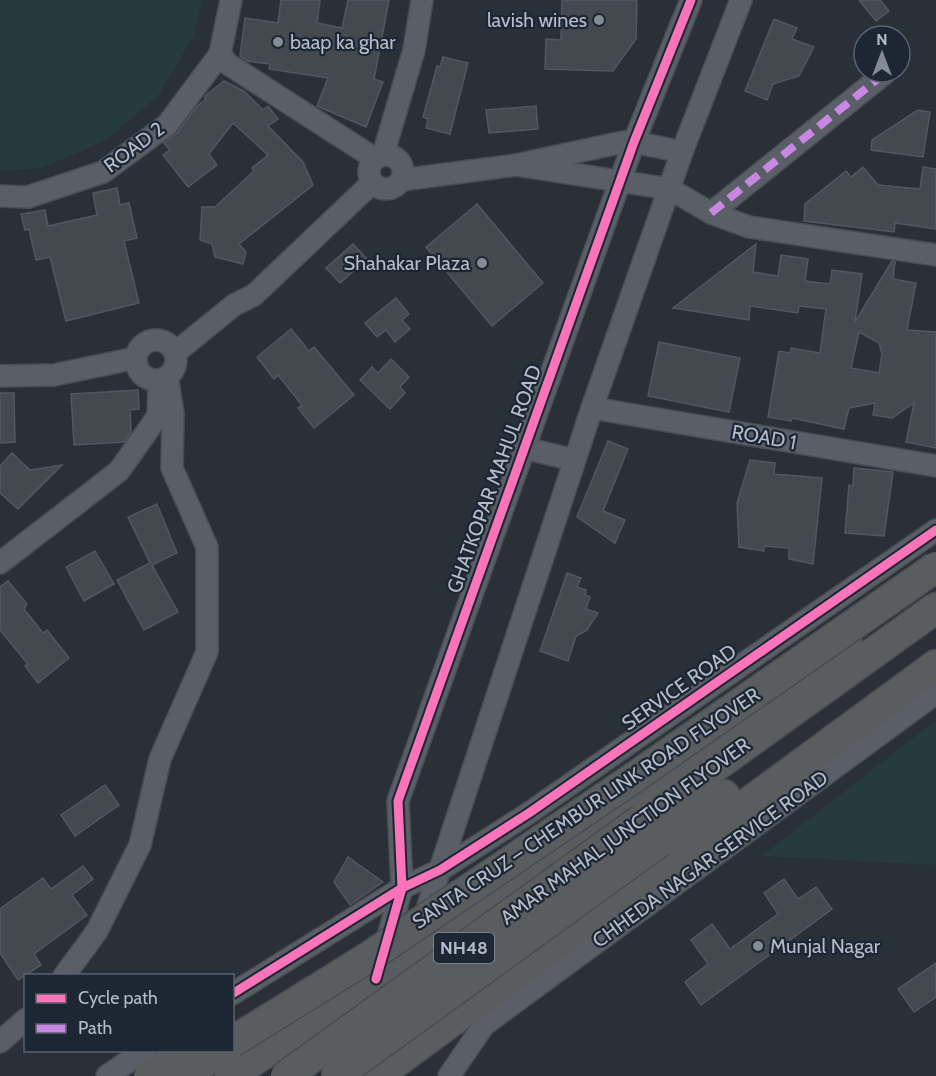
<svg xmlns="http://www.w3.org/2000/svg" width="936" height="1076" font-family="Cabin,sans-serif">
<rect width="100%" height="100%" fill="#2a3038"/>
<g fill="#273a3e">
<polygon points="0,0 202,0 193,37 158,96 105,141 41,168 0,171"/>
<polygon points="936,720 936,865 762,856"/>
</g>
<g fill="#444950" stroke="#52575f" stroke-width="1.5" fill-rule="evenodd">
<polygon points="281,0 320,0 317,23 342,28 348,0 389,0 374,79 383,82 366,127 317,106 328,78 269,69 270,64 247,61 240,56 245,18 278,23"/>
<polygon points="562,0 637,0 636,39 613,71 545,69 546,39 561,40"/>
<polygon points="859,0 880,0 889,11 876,21"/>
<polygon points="774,19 797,28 792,39 814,47 799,76 773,84 767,100 745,91"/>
<polygon points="443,57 468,63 450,134 426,128 428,119 423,117 437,66 440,67"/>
<polygon points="224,81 244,91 263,110 268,106 278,119 268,126 303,162 313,185 239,244 246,252 243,264 215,257 212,244 200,240 202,207 215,207 254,171 252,168 268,155 233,123 209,154 217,165 188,187 163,155 170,150 164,143 177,133 197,106 205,100 205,96"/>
<polygon points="536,106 538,129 489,133 486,110"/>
<polygon points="918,110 930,112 923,157 871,150 872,140"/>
<polygon points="863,167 878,185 920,189 923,167 936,169 936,229 895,223 894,232 804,221 805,204 846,171 851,177"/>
<polygon points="117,188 120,205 129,203 137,238 124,241 139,303 66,321 50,257 36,260 29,229 25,230 21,214 45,210 48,226 97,215 93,193"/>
<polygon points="477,204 543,283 492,326 426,247"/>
<polygon points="353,244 367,259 340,283 326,268"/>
<path d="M 756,244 L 753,272 L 778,276 L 781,255 L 808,259 L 805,281 L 830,284 L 832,270 L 862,274 L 855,322 L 892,261 L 895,262 L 893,279 L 916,283 L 907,330 L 936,332 L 936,448 L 906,442 L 914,403 L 892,418 L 873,415 L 875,403 L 849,408 L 844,429 L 792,418 L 791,421 L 768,417 L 779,351 L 790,353 L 791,348 L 820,353 L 826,309 L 799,306 L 798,313 L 750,306 L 749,320 L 673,308 ZM 859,332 L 879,343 L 882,354 L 879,373 L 851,368 Z"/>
<polygon points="396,298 409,314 402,320 410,329 395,342 386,330 377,337 365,323"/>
<polygon points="291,329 309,351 314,347 354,395 314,428 298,408 302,405 278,375 274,379 257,357"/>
<polygon points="659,342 740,358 729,412 648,396"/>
<polygon points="391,359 409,377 400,387 405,393 390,409 360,380 372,367 378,373"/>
<polygon points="138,390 139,409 130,410 131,432 124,442 74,445 71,394"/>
<polygon points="0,393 14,393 15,442 0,443"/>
<polygon points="608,441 628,449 603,511 625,520 615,543 577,517"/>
<polygon points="12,453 30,470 62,465 18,509 0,493 0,466"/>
<polygon points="750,460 775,463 774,474 822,478 813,564 789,559 789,548 764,546 764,551 739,547 737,503"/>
<polygon points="854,468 893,472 884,536 845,533 849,485 853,486"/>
<polygon points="157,504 177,553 152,565 178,612 144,630 117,580 150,563 128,517"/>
<polygon points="95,551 114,584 84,601 66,567"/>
<polygon points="567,573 581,578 577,587 586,590 585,595 590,597 586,609 598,613 587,630 576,636 568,661 540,651"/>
<polygon points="8,581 27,604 24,609 43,633 47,630 69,658 38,683 25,666 28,664 0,630 0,587"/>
<polygon points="105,785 119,805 75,836 61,815"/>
<polygon points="348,857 383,882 350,905 334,882"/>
<polygon points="83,866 93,879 72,895 87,915 34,954 41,965 18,980 0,953 0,909 43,878 51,889"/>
<polygon points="784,879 798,899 816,887 832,909 701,1005 685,982 708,964 691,940 712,924 730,949 778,914 764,893"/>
<polygon points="936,963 936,997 914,1012 898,989"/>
</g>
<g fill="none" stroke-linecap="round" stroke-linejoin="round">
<defs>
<g id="minor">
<polyline points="220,54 228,64 374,158"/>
<circle cx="386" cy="172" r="17"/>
<polyline points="383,155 414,50 422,0"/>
<polyline points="516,165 670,189 711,213 749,227 936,255"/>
<polyline points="401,180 516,165 623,142 634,142 682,152"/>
<polyline points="0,196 28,197 103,172 167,125 220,54 231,0"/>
<polyline points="711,213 884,74"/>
<circle cx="156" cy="360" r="20"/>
<polyline points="175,353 234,305 254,295 372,183"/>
<polyline points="0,376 54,375 136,358"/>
<polyline points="592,408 936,466"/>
<polyline points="524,448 574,460"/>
<polyline points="0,563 119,471 158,416 159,386"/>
<polyline points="422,924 592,408 682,152 741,0"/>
<polyline points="384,950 402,888 398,801 634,142 691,0"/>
<polyline points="64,976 97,931 140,845 160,759 207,652 207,547 172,468 173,413 167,377"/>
<polyline points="232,994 402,888 440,870 529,813 936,530"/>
<polyline points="0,1042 26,1019"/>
<polyline points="107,1076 145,1050"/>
<polyline points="449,1076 484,1025 936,693"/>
</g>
<g id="highway">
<polyline points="642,819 936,608"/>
<polyline points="659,842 724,795"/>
<polyline points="150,1076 186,1050"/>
<polyline points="185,1076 221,1050"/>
<polyline points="230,1076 408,958 848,646"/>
<polyline points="377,1076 936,665"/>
</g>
</defs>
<use href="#minor" stroke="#484c53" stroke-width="24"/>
<use href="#highway" stroke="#474c53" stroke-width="33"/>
<use href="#minor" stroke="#5a5e66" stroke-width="21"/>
<use href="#highway" stroke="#5a5d60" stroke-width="30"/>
<defs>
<g id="highway-bridge">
<polyline points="232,1042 372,955 629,781 936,567"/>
<polyline points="286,1076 642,819"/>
<polyline points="336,1076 659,842"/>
</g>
</defs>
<use href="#highway-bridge" stroke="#474c53" stroke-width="33" stroke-linecap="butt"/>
<use href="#highway-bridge" stroke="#5a5d60" stroke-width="30"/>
<polyline stroke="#c787e3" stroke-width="8" stroke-dasharray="15 8" stroke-linecap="butt" points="711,213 884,74"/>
<defs>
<g id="cycleway">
<polyline points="376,979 402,888 398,801 634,142 691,0"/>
<polyline points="232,994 402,888 440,870 529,813 936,530"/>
</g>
</defs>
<use href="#cycleway" stroke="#1d2633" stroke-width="13"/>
<use href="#cycleway" stroke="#fb73b8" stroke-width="9"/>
</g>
<g fill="#848b96" stroke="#1d2633" stroke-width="2">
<circle cx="599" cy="20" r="6"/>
<circle cx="278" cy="42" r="6"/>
<circle cx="482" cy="263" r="6"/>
<circle cx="758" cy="946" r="6"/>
</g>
<g text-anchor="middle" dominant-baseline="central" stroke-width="4.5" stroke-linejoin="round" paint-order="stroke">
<rect fill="#1d2633" stroke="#878f9c" stroke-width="1.5" x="434" y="933" width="60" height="30" rx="4.5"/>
<g font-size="18" font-weight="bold" fill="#b4bcc9">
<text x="464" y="948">NH48</text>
</g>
<g font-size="20" fill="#b4bcc9" stroke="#1d2633" text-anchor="end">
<text x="587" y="20">lavish wines</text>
<text x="290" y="42" text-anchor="start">baap ka ghar</text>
<text x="470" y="263">Shahakar Plaza</text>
<text x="770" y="946" text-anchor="start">Munjal Nagar</text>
</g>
<g font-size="20" fill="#b4bcc9" stroke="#1d2633">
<text transform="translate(134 147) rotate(-37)">ROAD 2</text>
<text transform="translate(764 437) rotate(10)">ROAD 1</text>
<text transform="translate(494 479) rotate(-70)">GHATKOPAR MAHUL ROAD</text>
<text transform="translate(679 687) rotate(-35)">SERVICE ROAD</text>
<text transform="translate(586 808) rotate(-34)">SANTA CRUZ – CHEMBUR LINK ROAD FLYOVER</text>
<text transform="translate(625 831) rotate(-36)">AMAR MAHAL JUNCTION FLYOVER</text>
<text transform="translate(710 859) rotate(-36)">CHHEDA NAGAR SERVICE ROAD</text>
</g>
</g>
<rect x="24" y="974" width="210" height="78" fill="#1d2633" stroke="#59626f" stroke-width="1.5"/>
<rect x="36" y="994" width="30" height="9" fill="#fb73b8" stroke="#59626f" stroke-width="1.5"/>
<text x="78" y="1004" font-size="18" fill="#b4bcc9">Cycle path</text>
<rect x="36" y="1024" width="30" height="9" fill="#c787e3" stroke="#59626f" stroke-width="1.5"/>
<text x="78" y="1034" font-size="18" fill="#b4bcc9">Path</text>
<g transform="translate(882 54)"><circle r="28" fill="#1d2633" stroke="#59626f" stroke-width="1.5"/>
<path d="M0-4.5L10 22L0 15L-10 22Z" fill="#848b96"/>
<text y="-9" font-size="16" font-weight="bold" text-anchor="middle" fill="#b4bcc9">N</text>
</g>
</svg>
